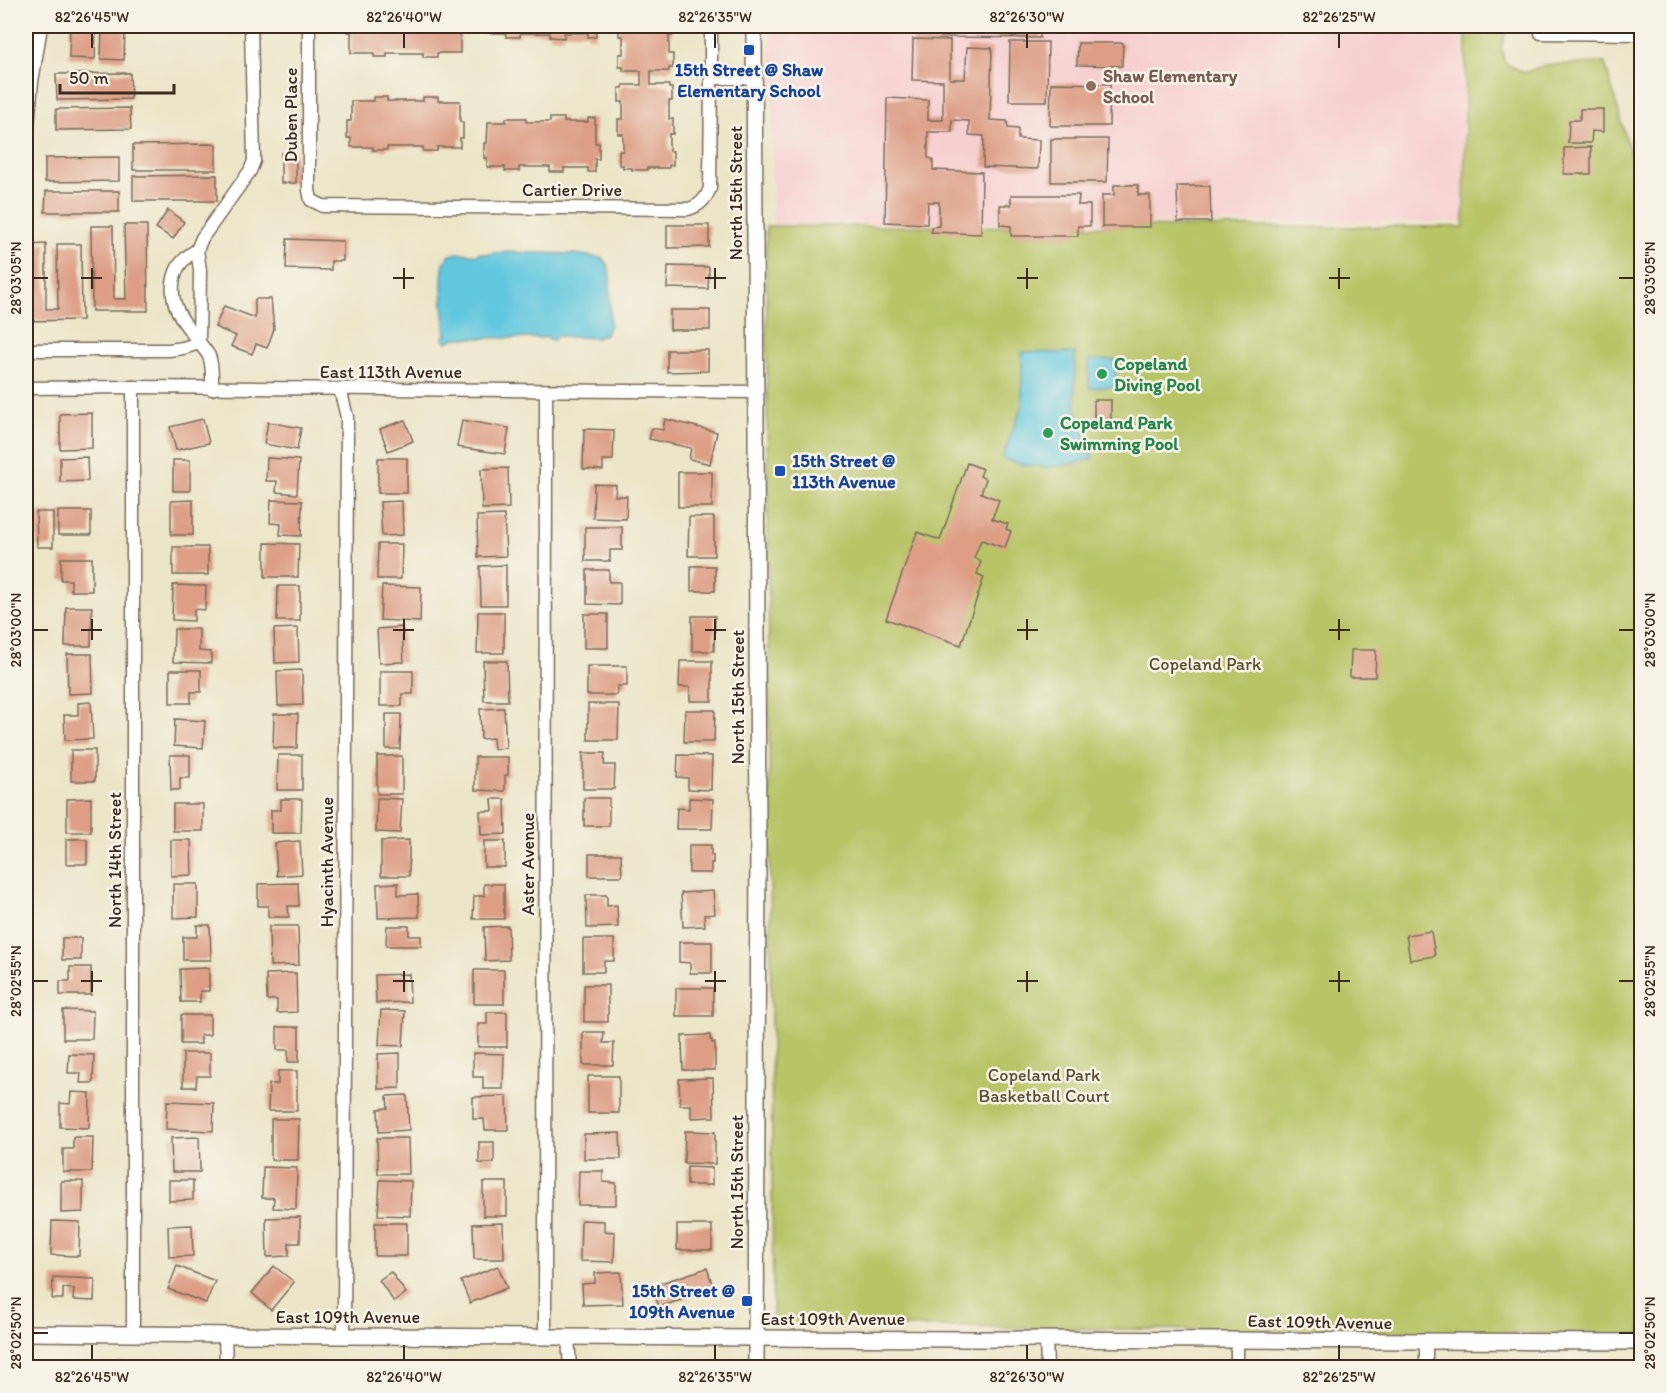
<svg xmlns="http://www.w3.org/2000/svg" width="1667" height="1393" font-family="Itim,sans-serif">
<rect width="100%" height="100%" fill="#f7f3e8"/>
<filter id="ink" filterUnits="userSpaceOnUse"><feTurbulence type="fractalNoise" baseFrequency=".0167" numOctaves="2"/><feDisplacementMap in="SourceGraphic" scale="12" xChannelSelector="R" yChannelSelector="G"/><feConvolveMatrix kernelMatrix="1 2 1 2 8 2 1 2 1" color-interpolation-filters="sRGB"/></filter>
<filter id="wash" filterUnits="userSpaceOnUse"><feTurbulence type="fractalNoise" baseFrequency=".008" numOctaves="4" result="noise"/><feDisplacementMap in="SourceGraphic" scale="24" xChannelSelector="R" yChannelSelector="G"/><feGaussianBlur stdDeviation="1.35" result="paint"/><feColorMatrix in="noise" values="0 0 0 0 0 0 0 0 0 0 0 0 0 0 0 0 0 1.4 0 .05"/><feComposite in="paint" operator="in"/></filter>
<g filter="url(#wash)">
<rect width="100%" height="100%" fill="#ece5c8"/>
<polygon fill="#f7cfd0" points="771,26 1463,26 1463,222 773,224"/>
<polygon fill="#b8c466" stroke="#7a7742" stroke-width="1.5" points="1466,26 1508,26 1501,48 1505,63 1524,73 1544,65 1605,63 1630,153 1642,176 1641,1335 773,1325 766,226 1464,227"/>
<g fill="#61c7de" stroke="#4e787e" stroke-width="1.5">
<path d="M 505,252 L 574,254 L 602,258 L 608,265 L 610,278 L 610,324 L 606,334 L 596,338 L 556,336 L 554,340 L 550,340 L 549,337 L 543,338 L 455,338 L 447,342 L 443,338 L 446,334 C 445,319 436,265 449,256 C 457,251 469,254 478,255 L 479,253 L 487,254 Z"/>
<path d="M 1022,352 L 1075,353 L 1075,408 L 1093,458 C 1062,469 1034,471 1002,458 L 1022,406 Z"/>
<polygon points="1089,360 1116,360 1116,387 1089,388"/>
</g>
<g id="blocks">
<g fill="#dd9e85">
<polygon points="70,26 96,26 95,59 69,58"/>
<polygon points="102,26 125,26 124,60 101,59"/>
<polygon points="142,26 178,26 178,27 142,29"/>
<polygon points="348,26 463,26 463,32 460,32 460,53 437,53 437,57 423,57 423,53 387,53 387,57 374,57 374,53 351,53 351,32 348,32"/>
<polygon points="488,26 596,26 596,37 588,37 588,33 564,33 564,38 550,37 550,33 520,33 520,37 506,37 506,33 488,33"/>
<polygon points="619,26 672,26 672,36 669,36 669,54 673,54 673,68 669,68 669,71 651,71 651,85 669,85 669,88 672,88 672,101 669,101 669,119 673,119 673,134 669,134 669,151 673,151 673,165 669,165 669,168 647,168 647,170 632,170 632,168 623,168 623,165 619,165 619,151 623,151 623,134 618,134 618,119 623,119 623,102 619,102 619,88 623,88 623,85 641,85 641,71 623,71 623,67 619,67 619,54 623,54 623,36 619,36"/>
<polygon points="941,26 1040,26 1040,38 941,37"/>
<polygon points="913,39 950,40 950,79 965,79 967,47 992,48 990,120 1007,121 1008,128 1018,129 1018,139 1039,140 1038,169 983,167 984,136 969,135 969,121 952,120 952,132 928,132 928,158 933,159 933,170 982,172 981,234 931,232 931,227 939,226 939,202 928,202 927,224 885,222 887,98 928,100 928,120 943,120 943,81 912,80"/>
<polygon points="1010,42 1048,42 1047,101 1009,101"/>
<polygon points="1078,43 1123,43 1122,66 1077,65"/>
<polygon points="130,73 131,99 57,100 56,74"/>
<polygon points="1051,83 1110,84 1109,126 1050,126"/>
<polygon points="373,97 387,97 387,101 423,101 423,97 438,97 438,101 460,101 460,122 463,122 463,138 460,138 460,147 437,147 437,151 423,151 423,147 387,147 387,150 373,150 373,147 351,147 351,138 347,138 347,121 351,121 351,101 373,101"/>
<polygon points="130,108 131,129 56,130 56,109"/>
<polygon points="1580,109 1603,109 1603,132 1592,131 1591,143 1568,143 1569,120 1580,120"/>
<polygon points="506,118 526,118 526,122 550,122 550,118 564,118 564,122 588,122 588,118 595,118 595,143 599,143 599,159 595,159 595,172 588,172 588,168 564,168 564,172 550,172 550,167 519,167 519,171 505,171 505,167 487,167 487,158 484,158 484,143 487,143 488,122 506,122"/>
<polygon points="1051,139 1108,139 1107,182 1051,182"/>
<polygon points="216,144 216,170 133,170 133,145"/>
<polygon points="1591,147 1591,174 1564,174 1564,148"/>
<rect x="281" y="153" width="15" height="30"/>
<polygon points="119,157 119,181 45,182 45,158"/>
<polygon points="217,175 217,201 133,201 133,176"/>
<polygon points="1114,185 1138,185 1138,195 1150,195 1150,227 1102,227 1102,195 1114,195"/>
<polygon points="1177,186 1210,186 1211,222 1178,222"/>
<polygon points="46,191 119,191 119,212 45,212"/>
<polygon points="1011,195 1079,195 1078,205 1090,205 1090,226 1078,226 1078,236 1011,236 1011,226 1000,225 1000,205 1011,205"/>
<polygon points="168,210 184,222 173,239 156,228"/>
<polygon points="124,225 147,225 148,311 92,311 91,226 113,226 114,299 126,299"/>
<polygon points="667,225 709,225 709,247 667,248"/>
<polygon points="287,239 343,241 343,261 331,261 331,270 286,269"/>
<polygon points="46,244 46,309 58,309 57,244 81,244 82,320 26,321 26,245"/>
<polygon points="668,266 709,267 708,289 667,288"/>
<polygon points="255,299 271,299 274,329 267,348 256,344 252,354 231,346 236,336 215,327 224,306 255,318"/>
<rect x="670" y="310" width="40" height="20"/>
<polygon points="667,350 708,350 708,371 667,372"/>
<rect x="1094" y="400" width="17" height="19"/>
<polygon points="92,413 92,448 60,449 60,414"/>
<polygon points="203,419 209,443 176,450 170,427"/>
<polygon points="665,419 717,432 710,464 689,459 691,448 649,439 652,428 663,430"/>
<polygon points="405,420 413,441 388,451 380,429"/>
<polygon points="462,420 509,428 505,454 457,447"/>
<polygon points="268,422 301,428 297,450 264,444"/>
<polygon points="584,429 614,430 613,460 603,460 603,470 583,469"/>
<polygon points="87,457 88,481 60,482 60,458"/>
<polygon points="267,458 299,460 297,494 276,492 277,481 266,481"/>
<rect x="378" y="458" width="29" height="35"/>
<rect x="173" y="460" width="17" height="31"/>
<polygon points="967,463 983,469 980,476 986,479 981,493 999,500 992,519 1008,524 1006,529 1011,531 1005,548 981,540 974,558 981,561 977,574 984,577 961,645 886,619 917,532 940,540"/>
<polygon points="508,468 509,508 482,509 481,469"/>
<rect x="678" y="472" width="34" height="35"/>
<polygon points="594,484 616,485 615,496 627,496 626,519 593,518"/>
<polygon points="193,500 193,535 171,535 171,501"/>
<polygon points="271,500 302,501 301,536 280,535 281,524 270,523"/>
<polygon points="402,501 403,535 382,536 380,502"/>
<rect x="58" y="511" width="33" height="24"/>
<polygon points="36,512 53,512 53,547 37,547"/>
<polygon points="504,515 506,556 478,557 477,516"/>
<polygon points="689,517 714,517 714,556 688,556"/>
<polygon points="585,527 622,527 622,550 610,550 610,561 585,561"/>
<polygon points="265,543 299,544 298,577 265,577"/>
<polygon points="378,544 402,544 401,579 377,579"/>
<rect x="173" y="547" width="35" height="28"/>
<polygon points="61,558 92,558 92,591 71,591 71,580 61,580"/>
<polygon points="506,565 506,605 481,605 480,566"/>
<rect x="691" y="566" width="24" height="25"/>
<polygon points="587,570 609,570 609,582 620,582 620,605 587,604"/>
<polygon points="173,585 206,586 205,610 194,609 194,621 172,620"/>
<polygon points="278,586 300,586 300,621 277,621"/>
<polygon points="382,586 421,587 420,622 380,620"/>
<polygon points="66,607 92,607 91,646 65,646"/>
<polygon points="478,612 504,612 504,653 477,653"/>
<rect x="584" y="614" width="24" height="34"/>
<polygon points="692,616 715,616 714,651 692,651"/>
<polygon points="402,627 404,662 379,663 377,629"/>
<polygon points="298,628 299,662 275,663 274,629"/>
<polygon points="174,629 199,629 199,651 211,652 211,663 173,662"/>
<polygon points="1351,650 1376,650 1375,677 1350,677"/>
<polygon points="67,654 92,654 93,693 68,694"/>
<polygon points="483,661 507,661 508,701 484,701"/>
<polygon points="680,661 712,661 712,701 690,701 690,687 679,687"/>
<polygon points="587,666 627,666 627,686 617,686 617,695 587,695"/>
<polygon points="170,670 201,670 201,692 191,692 191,703 170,703"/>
<polygon points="302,670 303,705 278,706 277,671"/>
<polygon points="380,671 413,671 413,694 402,694 402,706 380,706"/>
<polygon points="91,702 93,739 65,740 64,715 78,715 78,703"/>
<polygon points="588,704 619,704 618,740 588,740"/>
<polygon points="504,708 506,748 494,749 493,738 481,739 480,709"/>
<polygon points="685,710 715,710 714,742 684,742"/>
<polygon points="274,714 298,714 297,748 273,748"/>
<polygon points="386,714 401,714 400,749 386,749"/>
<polygon points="175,719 205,721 203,748 174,746"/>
<rect x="71" y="750" width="24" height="31"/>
<polygon points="583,753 605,753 604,765 615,765 614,789 583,789"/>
<polygon points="170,755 190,755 190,778 180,778 180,790 171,790"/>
<polygon points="278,755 302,755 302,790 277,790"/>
<polygon points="678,755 712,756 711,790 688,789 688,778 677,777"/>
<rect x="377" y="756" width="25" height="38"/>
<polygon points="475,757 508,757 508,775 505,775 505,791 475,790"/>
<polygon points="91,798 91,832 67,832 67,799"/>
<polygon points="377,798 402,799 400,833 376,832"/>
<rect x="584" y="798" width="25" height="28"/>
<polygon points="689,798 713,799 712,829 676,829 677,808 689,809"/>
<polygon points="281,799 302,799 301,833 271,833 271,810 281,810"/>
<polygon points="492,799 505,799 506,834 481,835 480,811 493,811"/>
<rect x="173" y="804" width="30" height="27"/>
<rect x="66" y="839" width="21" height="25"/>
<polygon points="171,840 191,840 192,875 171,876"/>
<polygon points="409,840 409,876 381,876 381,841"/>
<polygon points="300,841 302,874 277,876 275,843"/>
<rect x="484" y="841" width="21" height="26"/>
<polygon points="689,845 711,845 711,855 713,855 713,863 711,863 711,873 689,873"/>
<polygon points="589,854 621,854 622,876 589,876"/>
<polygon points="298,883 299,906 288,906 289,917 268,917 268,906 258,906 258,884"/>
<polygon points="398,883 398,895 418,894 419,917 378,918 377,884"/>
<polygon points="173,884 198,884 198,917 173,918"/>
<polygon points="484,884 504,884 504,919 473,919 474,896 484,896"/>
<polygon points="713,891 715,914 704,915 705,926 683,927 681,893"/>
<polygon points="586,895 607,895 607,906 617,905 618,927 587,928"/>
<polygon points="197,925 210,925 211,960 183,960 183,937 197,937"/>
<polygon points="269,926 298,926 299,965 270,966"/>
<polygon points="387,926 409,926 409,936 421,936 421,946 386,946"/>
<polygon points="508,926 509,960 485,961 484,927"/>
<polygon points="1431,931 1435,956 1410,960 1406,935"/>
<rect x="62" y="938" width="19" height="22"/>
<polygon points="583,939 614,939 614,961 604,961 604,972 583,972"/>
<polygon points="679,942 712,942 712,973 690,973 690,963 679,962"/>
<polygon points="70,967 91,967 91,995 60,995 60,981 70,981"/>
<polygon points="209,968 209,991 200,991 200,1002 181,1002 180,969"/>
<rect x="474" y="970" width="30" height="34"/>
<polygon points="296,973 297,1012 277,1013 277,1000 267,1000 266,974"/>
<polygon points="409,974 410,1002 376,1003 375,975"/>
<rect x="584" y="985" width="24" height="37"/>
<rect x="676" y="988" width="37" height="28"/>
<polygon points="63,1010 93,1011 92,1039 63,1039"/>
<polygon points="381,1010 405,1011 403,1046 379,1045"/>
<polygon points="487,1012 507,1012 507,1047 478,1047 478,1024 487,1024"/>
<polygon points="181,1015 210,1015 210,1035 201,1035 201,1044 181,1044"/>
<polygon points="277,1027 299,1027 299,1062 288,1062 288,1050 277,1050"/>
<polygon points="583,1032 604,1032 603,1043 614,1043 613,1065 583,1065"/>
<polygon points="710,1035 710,1040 712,1040 712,1043 715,1043 715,1070 683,1070 682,1036"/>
<polygon points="183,1053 210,1053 210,1076 197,1076 196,1087 183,1087"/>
<polygon points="400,1053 400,1088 378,1089 378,1054"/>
<polygon points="473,1053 504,1054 503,1089 483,1089 483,1077 473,1077"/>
<polygon points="69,1054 94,1055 93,1083 80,1083 81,1073 68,1073"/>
<polygon points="278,1071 297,1071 297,1111 268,1111 269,1084 278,1084"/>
<rect x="588" y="1076" width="31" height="37"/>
<polygon points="713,1078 714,1117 691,1118 691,1105 680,1105 679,1079"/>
<polygon points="71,1092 90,1093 89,1128 60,1127 60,1103 70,1104"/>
<polygon points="407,1095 409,1130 379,1132 378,1109 388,1108 387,1096"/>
<polygon points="507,1096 508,1130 485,1130 484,1119 473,1119 473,1097"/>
<polygon points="167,1101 214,1103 213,1131 166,1129"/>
<polygon points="271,1119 299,1119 298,1160 271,1160"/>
<polygon points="685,1131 715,1132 715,1164 684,1163"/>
<polygon points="620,1133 621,1159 584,1159 584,1134"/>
<polygon points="73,1137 93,1137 92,1172 63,1172 63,1149 73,1149"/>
<polygon points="199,1137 200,1172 172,1172 171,1138"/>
<polygon points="377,1138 408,1138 409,1174 378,1174"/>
<rect x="479" y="1142" width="15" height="21"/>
<polygon points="263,1167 297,1168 296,1209 273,1208 274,1198 262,1198"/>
<polygon points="687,1167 712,1168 712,1185 687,1185"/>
<polygon points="579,1171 603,1171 603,1182 616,1183 616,1205 578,1205"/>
<polygon points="169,1180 193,1180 193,1200 169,1201"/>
<polygon points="380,1180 411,1181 410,1216 378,1215"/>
<polygon points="61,1181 83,1181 83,1212 61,1213"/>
<rect x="483" y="1182" width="24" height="34"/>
<polygon points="300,1217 300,1243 289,1243 289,1256 267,1257 266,1218"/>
<polygon points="581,1220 604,1221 604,1231 615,1232 614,1262 580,1261"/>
<polygon points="52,1221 80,1222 79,1256 51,1255"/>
<rect x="375" y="1223" width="32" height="33"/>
<polygon points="503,1223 504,1259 474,1259 473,1224"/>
<polygon points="192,1225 193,1256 169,1257 168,1226"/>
<rect x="677" y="1225" width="35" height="25"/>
<polygon points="177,1266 215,1281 206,1303 168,1289"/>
<polygon points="274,1266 294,1282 271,1310 252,1293"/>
<polygon points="498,1266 507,1288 470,1303 461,1281"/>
<polygon points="707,1268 714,1289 659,1307 652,1286"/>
<polygon points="391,1272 406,1293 394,1302 379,1280"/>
<polygon points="621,1272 623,1304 583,1305 582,1284 595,1283 595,1273"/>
<polygon points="53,1277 95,1279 94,1301 73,1300 74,1289 63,1288 63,1299 52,1299"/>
<rect x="118" y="1362" width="24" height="6"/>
</g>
</g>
</g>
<g filter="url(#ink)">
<use href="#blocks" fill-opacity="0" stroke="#796b5a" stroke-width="1.5"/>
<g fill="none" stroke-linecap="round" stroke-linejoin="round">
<defs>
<g id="minor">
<path d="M 309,26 L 309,190 L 311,200 L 323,206 L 688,209 C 700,206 706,199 710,188 L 711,78"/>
<polyline points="711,26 711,78 755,78"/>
<polyline points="1541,26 1541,33 1642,34"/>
<polyline points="26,147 32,82 41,26"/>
<path d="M 197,250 C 186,256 177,265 174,278 C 168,304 183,322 198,341 C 202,346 206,351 209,356 C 213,366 212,378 212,389"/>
<polyline points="199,343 200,270 197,250 202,238 250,171 254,161 251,26"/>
<polyline points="26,350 169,350 183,348 199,343"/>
<polyline points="133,387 133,1333"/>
<polyline points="26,388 133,387 756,392"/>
<polyline points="340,389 347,417 344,1336"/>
<polyline points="225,1335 226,1368"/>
<polyline points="545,1337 546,391"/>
<polyline points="568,1337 570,1368"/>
<polyline points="1046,1338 1047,1368"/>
<polyline points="1237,1368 1237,1340"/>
<polyline points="1426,1368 1426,1342"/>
</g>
<g id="tertiary">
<polyline points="754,26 758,840 756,1368"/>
<polyline points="26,1333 344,1336 1642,1342"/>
</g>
</defs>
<use href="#minor" stroke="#796b5a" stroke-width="15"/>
<use href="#tertiary" stroke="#796b5a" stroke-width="18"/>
<use href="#minor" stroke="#fff" stroke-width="12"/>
<use href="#tertiary" stroke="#fff" stroke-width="15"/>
</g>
</g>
<path fill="none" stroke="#3b2a1e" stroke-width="2" d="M 92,33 L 92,48M 404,33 L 404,48M 715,33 L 715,48M 1027,33 L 1027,48M 1339,33 L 1339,48M 92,268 L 92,289M 404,268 L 404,289M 715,268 L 715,289M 1027,268 L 1027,289M 1339,268 L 1339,289M 33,278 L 48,278M 81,278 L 102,278M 393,278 L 414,278M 705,278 L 726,278M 1017,278 L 1038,278M 1329,278 L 1350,278M 1619,278 L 1634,278M 92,619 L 92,640M 404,619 L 404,640M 715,619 L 715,640M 1027,619 L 1027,640M 1339,619 L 1339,640M 33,630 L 48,630M 81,630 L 102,630M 393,630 L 414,630M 705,630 L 726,630M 1017,630 L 1038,630M 1329,630 L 1350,630M 1619,630 L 1634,630M 92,971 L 92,992M 404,971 L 404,992M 715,971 L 715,992M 1027,971 L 1027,992M 1339,971 L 1339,992M 33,981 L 48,981M 81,981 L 102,981M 393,981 L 414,981M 705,981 L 726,981M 1017,981 L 1038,981M 1329,981 L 1350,981M 1619,981 L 1634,981M 33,1333 L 48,1333M 1619,1333 L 1634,1333M 92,1345 L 92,1360M 404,1345 L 404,1360M 715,1345 L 715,1360M 1027,1345 L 1027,1360M 1339,1345 L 1339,1360"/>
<g fill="#1a4fb4" stroke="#f7f3e8" stroke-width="2">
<rect x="743" y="44" width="12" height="12" rx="3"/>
<rect x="774" y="465" width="12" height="12" rx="3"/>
<rect x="741" y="1295" width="12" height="12" rx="3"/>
</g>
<circle fill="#8d6e63" stroke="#f7f3e8" stroke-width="2" cx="1091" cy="86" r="6"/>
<g fill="#2e9e5b" stroke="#f7f3e8" stroke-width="2">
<circle cx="1102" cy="374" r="6"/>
<circle cx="1048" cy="433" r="6"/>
</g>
<g text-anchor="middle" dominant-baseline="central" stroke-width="5" stroke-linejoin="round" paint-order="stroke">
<g font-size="18" font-weight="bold" fill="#164399" stroke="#f7f3e8">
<text x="749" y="70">15th Street @ Shaw<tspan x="749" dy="21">Elementary School</tspan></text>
<text x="792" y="461" text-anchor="start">15th Street @<tspan x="792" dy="21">113th Avenue</tspan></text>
<text x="735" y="1291" text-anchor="end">15th Street @<tspan x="735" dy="21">109th Avenue</tspan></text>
</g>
<g font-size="18" font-weight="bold" fill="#785e54" stroke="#f7f3e8" text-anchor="start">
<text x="1103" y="76">Shaw Elementary<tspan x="1103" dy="21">School</tspan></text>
</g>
<g font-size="18" fill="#3b2a1e" stroke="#f7f3e8">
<text transform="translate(291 115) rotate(-90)">Duben Place</text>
<text x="572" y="190">Cartier Drive</text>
<text transform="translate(736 193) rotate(-90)">North 15th Street</text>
<text x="391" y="372">East 113th Avenue</text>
<text transform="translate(738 697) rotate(-90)">North 15th Street</text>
<text transform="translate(115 860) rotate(-90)">North 14th Street</text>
<text transform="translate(327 862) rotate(-90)">Hyacinth Avenue</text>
<text transform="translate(528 864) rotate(-90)">Aster Avenue</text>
<text transform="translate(737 1182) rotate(-90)">North 15th Street</text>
<text x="348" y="1317">East 109th Avenue</text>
<text x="833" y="1319">East 109th Avenue</text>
<text transform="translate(1320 1322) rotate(1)">East 109th Avenue</text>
</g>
<g font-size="18" font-weight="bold" fill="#27864d" stroke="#f7f3e8" text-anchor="start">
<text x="1114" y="364">Copeland<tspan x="1114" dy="21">Diving Pool</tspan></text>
<text x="1060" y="423">Copeland Park<tspan x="1060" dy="21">Swimming Pool</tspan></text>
</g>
<g font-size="18" fill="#5a5030" stroke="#f7f3e8">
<text x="1205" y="664">Copeland Park</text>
<text x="1044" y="1075">Copeland Park<tspan x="1044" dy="21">Basketball Court</tspan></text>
</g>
</g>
<rect width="1667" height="1393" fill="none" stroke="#f7f3e8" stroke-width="66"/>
<path d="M60 84v9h114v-9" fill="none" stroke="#3b2a1e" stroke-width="3"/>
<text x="69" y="84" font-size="18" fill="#3b2a1e" stroke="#f7f3e8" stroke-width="4.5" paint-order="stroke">50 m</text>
<rect x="33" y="33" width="1601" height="1327" fill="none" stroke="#3b2a1e" stroke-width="2"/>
<g font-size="15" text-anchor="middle" fill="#3b2a1e">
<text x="92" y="22">82°26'45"W</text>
<text x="404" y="22">82°26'40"W</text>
<text x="715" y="22">82°26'35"W</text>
<text x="1027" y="22">82°26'30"W</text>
<text x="1339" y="22">82°26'25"W</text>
<text transform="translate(16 278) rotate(-90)" y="5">28°03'05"N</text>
<text transform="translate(1650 278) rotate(-90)" y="5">28°03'05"N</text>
<text transform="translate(16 630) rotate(-90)" y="5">28°03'00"N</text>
<text transform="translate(1650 630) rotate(-90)" y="5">28°03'00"N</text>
<text transform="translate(16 981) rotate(-90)" y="5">28°02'55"N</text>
<text transform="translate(1650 981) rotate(-90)" y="5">28°02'55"N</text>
<text transform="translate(16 1333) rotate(-90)" y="5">28°02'50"N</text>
<text transform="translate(1650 1333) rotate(-90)" y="5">28°02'50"N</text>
<text x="92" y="1382">82°26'45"W</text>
<text x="404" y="1382">82°26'40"W</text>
<text x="715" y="1382">82°26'35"W</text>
<text x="1027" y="1382">82°26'30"W</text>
<text x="1339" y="1382">82°26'25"W</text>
</g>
</svg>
